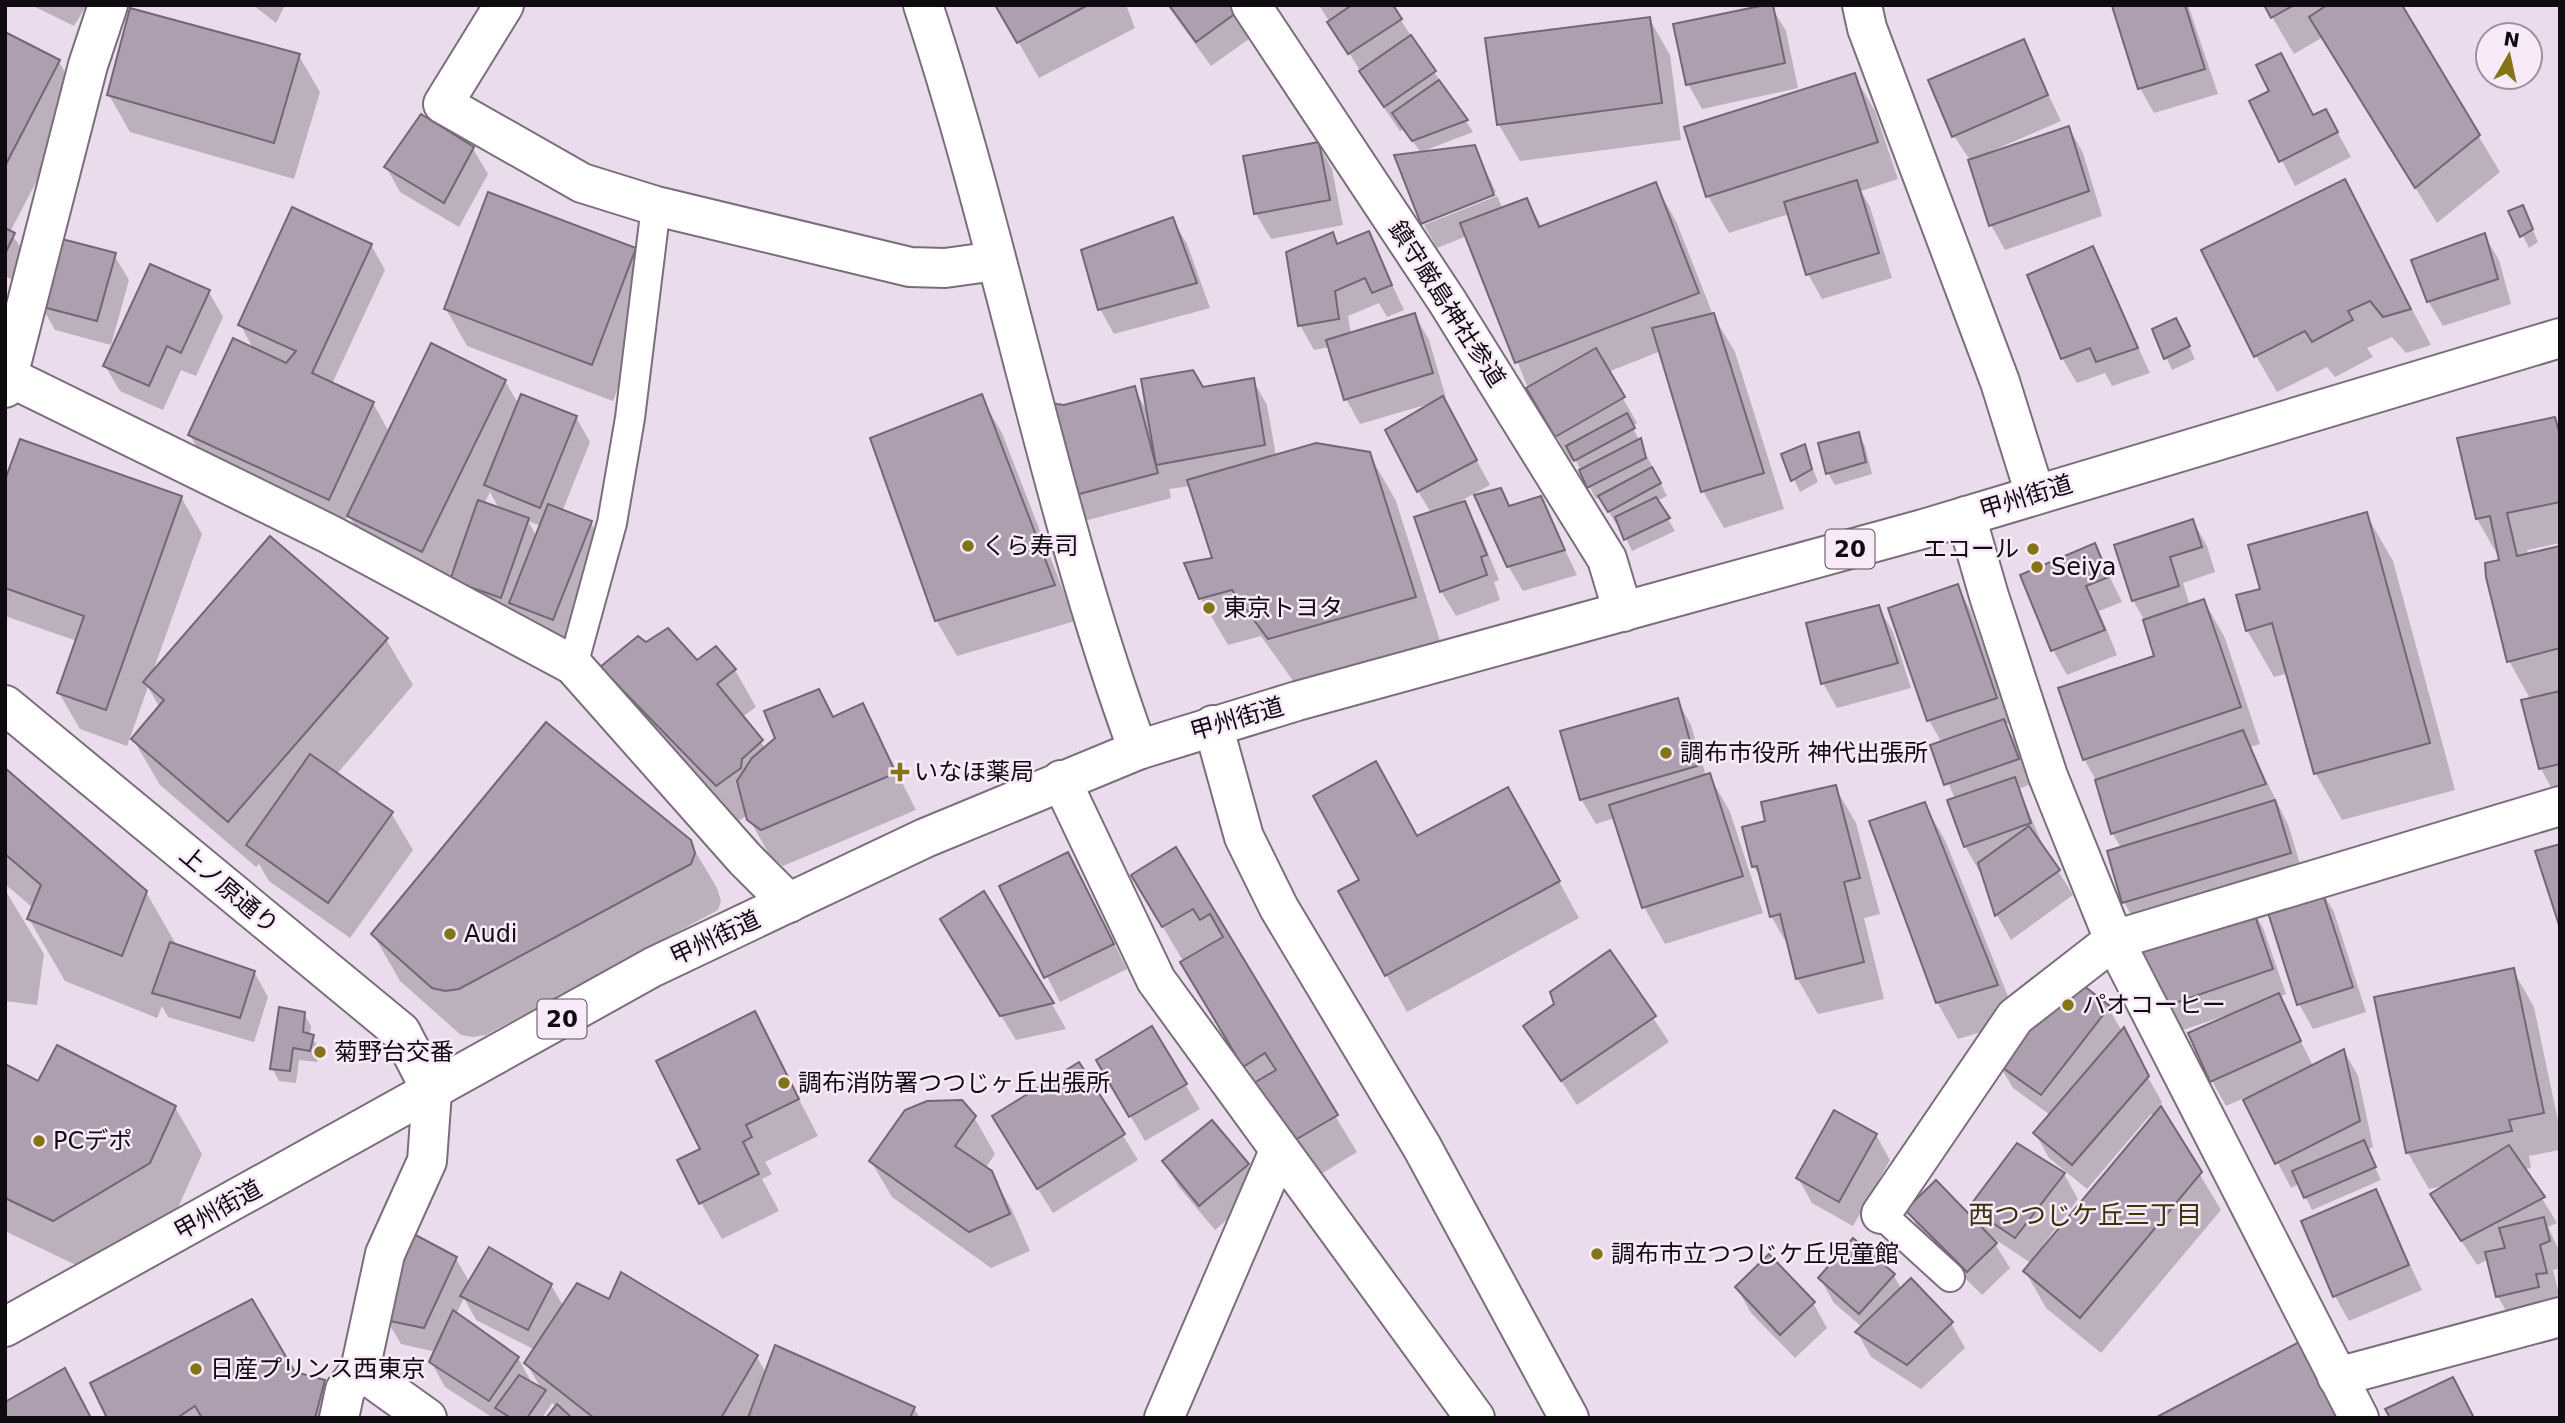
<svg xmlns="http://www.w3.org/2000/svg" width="2565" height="1423" font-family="'DejaVu Sans','Noto Sans JP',sans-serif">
<rect width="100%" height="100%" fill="#ebdced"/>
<g fill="#0003" fill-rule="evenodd">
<polygon points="31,5 87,5 74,26"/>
<polygon points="253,5 285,5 276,23"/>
<polygon points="997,5 1126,5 1135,28 1039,78"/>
<polygon points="1167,5 1234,5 1253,36 1211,66"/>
<polygon points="1319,5 1391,5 1473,132 1421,152 1474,147 1496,192 1423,221 1423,225 1396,156 1421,153 1404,129 1400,131 1376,96"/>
<polygon points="2120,5 2188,5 2218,94 2154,113 2140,88 2114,7"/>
<polygon points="2265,5 2400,5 2500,172 2437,223 2323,37 2294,54"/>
<polygon points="1771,6 1786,31 1798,88 1702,109 1688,84"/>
<polygon points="1649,18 1670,55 1681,140 1520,161 1499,125"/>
<polygon points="5,34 59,62 80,98 10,232 29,259 17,282 5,276"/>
<polygon points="2023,41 2061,121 1987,153 1988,155 2069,128 2083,153 2102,216 2005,250 1991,225 1970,160 1954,136"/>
<polygon points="299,56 320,92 294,179 130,132 109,95"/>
<polygon points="1854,75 1875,111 1898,179 1861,191 1870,207 1892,278 1822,299 1808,274 1789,214 1729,233 1708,196"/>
<polygon points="2272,92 2314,117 2326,111 2351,157 2295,186 2252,102"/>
<polygon points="1318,144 1332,169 1343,225 1271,239 1256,214 1245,157"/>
<polygon points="473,149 488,174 459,227 400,192 386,167"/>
<polygon points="2344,182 2431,345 2406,353 2392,337 2367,348 2373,357 2335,377 2327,367 2277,392 2256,356"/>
<polygon points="1655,184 1676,221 1713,315 1735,352 1784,509 1724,528 1703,491 1661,351 1608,372 1637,423 1632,426 1667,496 1657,501 1675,531 1632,551 1618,522 1616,524 1600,497 1596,499 1575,459 1571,461 1528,388 1467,236 1437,248 1424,225 1497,196 1503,209 1527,200 1542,227"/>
<polygon points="2523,207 2538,242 2529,248 2511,212"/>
<polygon points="1172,219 1187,244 1210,308 1114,334 1100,309"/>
<polygon points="1368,233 1404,310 1387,317 1379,303 1348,316 1351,334 1415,315 1429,340 1446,398 1443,399 1490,485 1455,504 1464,503 1478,528 1499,580 1494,582 1500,600 1456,616 1441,591 1431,513 1418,491 1432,403 1360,424 1346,399 1330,347 1314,350 1300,325 1332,234 1338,245"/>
<polygon points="2484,235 2499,260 2511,304 2443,326 2428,301"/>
<path d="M 371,245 L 385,270 L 332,384 L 373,403 L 389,432 L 505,381 L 519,405 L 576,417 L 590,442 L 562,512 L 591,523 L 605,548 L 567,644 L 466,605 L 455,569 L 453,568 L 444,587 L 370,552 L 348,514 L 344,524 L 204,460 L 190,435 L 254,350 L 240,324 ZM 490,492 L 497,505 L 501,510 L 484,504 ZM 528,521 L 541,526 L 537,537 Z"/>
<polygon points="635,249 656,286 613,401 467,346 446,309"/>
<polygon points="2092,249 2150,373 2112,386 2105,373 2077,383 2062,358"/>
<polygon points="114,255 129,280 111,345 55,330 41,305"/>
<polygon points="209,292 223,317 196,376 181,370 163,410 120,391 105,366"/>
<polygon points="2154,330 2182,332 2195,359 2172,370"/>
<polygon points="1253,380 1267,405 1276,456 1369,454 1396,501 1441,644 1296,685 1261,636 1228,645 1201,599 1187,565 1215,559 1191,486 1169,489 1171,498 1084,521 1069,496 1064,407 1134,388 1148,413 1202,389"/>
<polygon points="981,397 1002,433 1075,621 957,656 936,620"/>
<polygon points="2554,419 2560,429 2560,543 2527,550 2528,555 2560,548 2560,792 2555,794 2541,769 2524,702 2531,700 2509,661 2501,561 2477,519"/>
<polygon points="1858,434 1865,446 1872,474 1835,485 1828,473"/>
<polygon points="1804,446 1818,482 1800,492 1783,455"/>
<polygon points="5,486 181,497 202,534 152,674 386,639 413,685 336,775 391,813 413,850 350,938 269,881 259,864 256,867 160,785 133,739 160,708 148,687 127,746 80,729 59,693 77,641 5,616"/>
<polygon points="1500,490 1511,508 1540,498 1577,575 1523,591 1508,566"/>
<polygon points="2366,514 2393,561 2455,790 2342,820 2316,774 2288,673 2274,677 2247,630 2262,590"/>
<polygon points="2193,521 2207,546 2215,572 2183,583 2190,606 2204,601 2225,638 2260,744 2250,747 2289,827 2304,878 2138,927 2124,902 2121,848 2113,834 2097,782 2084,759 2157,657 2144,620 2133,600"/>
<polygon points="2094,545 2122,602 2099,611 2117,655 2067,675 2053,650"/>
<polygon points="1957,586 1971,611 2010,723 2005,724 2018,746 2031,784 2019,789 2044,848 2073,895 2011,940 1997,915 1982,870 1979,871 1965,846 1955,799 1933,746 1942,743 1929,720"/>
<polygon points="1878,607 1893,632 1911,688 1837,708 1823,683"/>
<polygon points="646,645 697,662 716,648 735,670 756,707 742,717 766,749 863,705 916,810 783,866 770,856 747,815 738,822 623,704 602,668"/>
<polygon points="1677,700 1691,725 1706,776 1709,775 1730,812 1763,913 1665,944 1644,907 1615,818 1596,824 1581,799"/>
<polygon points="5,771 146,892 177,946 254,972 268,997 254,1042 168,1017 162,1006 157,1018 65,981 29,919 33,908 5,884"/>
<polygon points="1835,787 1856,823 1880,914 1864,918 1884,999 1818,1014 1797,978 1791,951 1771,916 1763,881 1754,867 1768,823"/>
<polygon points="1924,804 1945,840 2018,1021 1958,1039 1937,1002"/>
<polygon points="1528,825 1579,918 1407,1012 1340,892 1361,880 1417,838"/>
<polygon points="689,841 717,888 721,901 718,910 486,1035 473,1037 461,1035 400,981 373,934"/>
<polygon points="1175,850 1357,1152 1313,1179 1154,912"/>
<polygon points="1082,879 1127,969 1060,1002 1001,887"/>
<polygon points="2319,887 2334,912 2366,1012 2313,1029 2299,1004"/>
<polygon points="5,890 44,954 37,1005 5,1001"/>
<polygon points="984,893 1052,1004 1066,1029 1016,1040 957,944"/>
<polygon points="2249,903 2263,928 2286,994 2279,997 2313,1066 2344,1051 2358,1076 2373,1147 2367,1150 2381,1180 2312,1210 2299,1184 2291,1188 2244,1098 2226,1106 2212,1081 2224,1016 2174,1033 2160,1009"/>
<polygon points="1610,953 1669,1042 1577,1105 1525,1026 1556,1005"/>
<polygon points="2513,970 2534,1007 2560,1130 2560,1150 2529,1156 2531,1168 2524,1169 2557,1223 2548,1227 2560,1252 2560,1268 2553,1270 2560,1298 2549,1299 2552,1312 2512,1321 2498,1297 2489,1259 2477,1265 2447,1219 2447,1185 2429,1189 2408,1153"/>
<polygon points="2108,1007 2162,1102 2159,1106 2221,1210 2101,1353 2046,1308 2025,1271 2031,1263 1990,1236 2010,1268 1982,1295 1922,1235 1908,1210 1984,1230 1971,1208 2018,1145 2064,1174 2078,1199 2043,1245 2045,1247 2154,1117 2151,1114 2087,1189 2049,1158 2035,1133 2050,1115 2013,1088 1998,1063"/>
<polygon points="754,1013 818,1136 765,1162 772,1174 762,1179 779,1211 722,1239 701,1203 703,1150"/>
<polygon points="304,1014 311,1026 310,1036 320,1049 317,1062 299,1060 296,1083 279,1081 272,1068"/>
<polygon points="1098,1060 1185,1084 1200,1109 1145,1141"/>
<polygon points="1079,1064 1138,1160 1053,1213 1008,1141"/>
<polygon points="5,1066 38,1083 175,1107 202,1154 177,1210 80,1267 5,1231"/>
<polygon points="974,1117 995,1154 985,1169 991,1173 1012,1210 1030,1251 991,1268 892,1197 871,1161"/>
<polygon points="1212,1122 1248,1165 1262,1190 1215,1230 1179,1187 1164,1162"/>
<polygon points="1876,1135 1890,1160 1853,1226 1812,1203 1798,1178"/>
<polygon points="2375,1191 2422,1290 2349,1321 2335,1296"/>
<polygon points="1853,1240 1894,1276 1902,1290 1951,1323 1965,1348 1921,1389 1871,1357 1857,1332 1862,1327 1834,1303 1820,1278"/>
<path d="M 456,1259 L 470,1283 L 551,1285 L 564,1307 L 610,1302 L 757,1357 L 766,1373 L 914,1408 L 920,1418 L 548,1418 L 557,1407 L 552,1403 L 542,1418 L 493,1418 L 445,1387 L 431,1362 L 436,1352 L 401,1344 L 387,1320 ZM 464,1298 L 476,1320 L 535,1350 L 526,1363 L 542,1390 L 532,1383 L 518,1358 L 456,1314 Z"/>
<polygon points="1737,1288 1813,1303 1827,1328 1795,1358 1751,1313"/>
<polygon points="294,1374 324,1382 344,1418 109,1418"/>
</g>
<g fill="#ad9faf" stroke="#736675" stroke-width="2">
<polygon points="995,5 1088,5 1017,43"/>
<polygon points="1169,5 1237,5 1240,10 1196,42"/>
<polygon points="1352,5 1393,5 1402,19 1348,54 1327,22"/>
<polygon points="1765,5 1773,5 1785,63 1686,85 1673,24"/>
<polygon points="2185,5 2205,69 2138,89 2112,6"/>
<polygon points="2264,5 2294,5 2271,18"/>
<polygon points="2327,5 2402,5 2480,135 2415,188 2309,17"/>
<polygon points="130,8 300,54 274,143 107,95"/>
<polygon points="1650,17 1662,103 1497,125 1485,38"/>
<polygon points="5,32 60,60 5,166"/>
<polygon points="1411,35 1436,71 1384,107 1359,71"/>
<polygon points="2024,39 2048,95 1952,137 1928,80"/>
<polygon points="2281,53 2313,115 2326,109 2338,132 2279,162 2249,101 2269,91 2256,65"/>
<polygon points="1855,73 1878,142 1706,197 1684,127"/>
<polygon points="1439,80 1468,120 1412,141 1392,113"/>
<polygon points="421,114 474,147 444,203 384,167"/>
<polygon points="2069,126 2089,191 1989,226 1968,160"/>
<polygon points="1319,142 1330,200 1254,214 1243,156"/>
<polygon points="1475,145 1494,195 1421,224 1394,155"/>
<polygon points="2345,179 2411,309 2383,317 2370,301 2348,311 2353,320 2312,342 2305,331 2254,357 2201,250"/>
<polygon points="1857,180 1879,253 1806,275 1784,202"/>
<polygon points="1656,182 1699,293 1515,363 1460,223 1527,198 1539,227"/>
<polygon points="488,192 636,248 592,365 444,309"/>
<polygon points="2523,205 2533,229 2520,237 2508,211"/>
<polygon points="292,207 372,244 312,373 374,402 329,500 188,435 233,338 286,363 296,351 238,325"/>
<polygon points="1173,217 1197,283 1098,310 1081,250"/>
<polygon points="5,228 15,233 5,254"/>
<polygon points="1369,231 1392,285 1372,293 1365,278 1335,291 1339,319 1298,326 1286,252 1333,232 1337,244"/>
<polygon points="2485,233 2498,279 2427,302 2411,260"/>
<polygon points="58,238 116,253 97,321 39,306"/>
<polygon points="2093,246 2138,348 2096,362 2090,348 2061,359 2027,275"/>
<polygon points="150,264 210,290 181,353 167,346 149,386 103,366"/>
<polygon points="1415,313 1433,373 1344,400 1326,340"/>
<polygon points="1714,313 1764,473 1701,492 1652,328"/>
<polygon points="2176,318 2190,346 2164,359 2152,329"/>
<polygon points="431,343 506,380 422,552 347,516"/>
<polygon points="1596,348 1625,397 1555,437 1526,388"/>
<polygon points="1193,370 1203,387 1254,378 1265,445 1156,465 1141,379"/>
<polygon points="1135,386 1158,473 1068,497 1043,402 1064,405"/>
<polygon points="521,394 577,416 540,508 484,485"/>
<polygon points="982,394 1055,585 935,621 870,438"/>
<polygon points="1443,396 1477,460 1417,492 1385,430"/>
<polygon points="1627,413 1635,428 1574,461 1566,446"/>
<polygon points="2555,417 2560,435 2560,502 2507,513 2517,556 2560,546 2560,648 2507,662 2486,577 2485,563 2499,560 2490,516 2476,519 2457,438"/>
<polygon points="1859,432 1866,462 1826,474 1818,443"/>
<polygon points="1641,438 1646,458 1587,488 1579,470"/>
<polygon points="20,439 182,496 106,710 57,693 84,616 5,588 5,480"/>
<polygon points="1316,443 1370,452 1416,597 1268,639 1232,590 1199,599 1184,563 1212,558 1187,480"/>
<polygon points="1805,444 1812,469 1791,481 1781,454"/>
<polygon points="1652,467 1661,483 1608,512 1598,496"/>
<polygon points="1501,488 1509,506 1541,496 1565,550 1507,567 1474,495"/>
<polygon points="1656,497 1670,518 1624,540 1615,517"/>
<polygon points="478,500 529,518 501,598 450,580"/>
<polygon points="1465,501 1487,555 1481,557 1487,575 1440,592 1414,517"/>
<polygon points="548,504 592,521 553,620 509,603"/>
<polygon points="2367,512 2430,743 2314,774 2272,623 2246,631 2236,595 2260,589 2248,545"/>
<polygon points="2193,519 2202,547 2170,557 2179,586 2132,601 2114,545"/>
<polygon points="270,536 388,638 228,822 131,739 164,700 143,682"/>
<polygon points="2095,543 2109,577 2086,586 2105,630 2051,651 2020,575"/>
<polygon points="1958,584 1997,698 1927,721 1888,608"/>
<polygon points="2204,599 2241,707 2083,760 2058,688 2154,656 2143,620"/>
<polygon points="1879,605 1898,663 1821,684 1806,623"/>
<polygon points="668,628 697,660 716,646 736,669 717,684 763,740 742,759 741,768 716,786 600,667 638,636 646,642"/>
<polygon points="819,689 833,717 863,703 896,773 761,830 747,820 737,781 752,758 775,738 764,711"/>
<polygon points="2560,691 2560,764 2539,769 2521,700"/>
<polygon points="1678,698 1697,766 1580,800 1560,731"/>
<polygon points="2004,719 2019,759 1944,785 1930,745"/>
<polygon points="546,722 691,840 695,853 691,864 459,989 445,991 432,988 371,934"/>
<polygon points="2243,730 2266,784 2111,834 2095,780"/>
<polygon points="310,754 393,812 328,903 246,845"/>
<polygon points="1376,761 1417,836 1508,787 1560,881 1385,976 1338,891 1359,880 1313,796"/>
<polygon points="5,768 147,891 122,956 27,919 41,885 5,854"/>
<polygon points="1710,773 1743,876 1642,908 1609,805"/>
<polygon points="2015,777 2031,823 1964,847 1947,800"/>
<polygon points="1836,785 1860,878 1844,882 1864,962 1796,979 1780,914 1770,917 1757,866 1752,867 1742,827 1765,821 1761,802"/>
<polygon points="2275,800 2291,853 2122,903 2107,851"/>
<polygon points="1925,802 1998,985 1936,1003 1869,821"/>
<polygon points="2029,826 2060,870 1995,916 1978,863"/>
<polygon points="2560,844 2560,928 2535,851"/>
<polygon points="1176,847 1338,1115 1290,1143 1254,1083 1276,1070 1265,1053 1243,1067 1180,962 1223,937 1210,914 1200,920 1193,909 1162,927 1131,875"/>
<polygon points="1068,852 1114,944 1044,978 999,886"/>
<polygon points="2320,885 2353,987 2297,1005 2265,903"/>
<polygon points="984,891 1054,1003 1000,1016 940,919"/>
<polygon points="2250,901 2273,969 2158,1009 2134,940"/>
<polygon points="170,942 255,971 240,1018 152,993"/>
<polygon points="1610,950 1656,1016 1561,1081 1523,1026 1554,1004 1550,992"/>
<polygon points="2514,968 2544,1113 2509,1120 2512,1131 2406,1153 2374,997"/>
<polygon points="2071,976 2110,1006 2041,1095 1996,1063"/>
<polygon points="2279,993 2301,1041 2210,1082 2188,1033"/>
<polygon points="279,1007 305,1012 303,1032 314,1035 310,1051 293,1048 290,1071 270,1069"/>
<polygon points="755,1011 799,1099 746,1125 752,1137 743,1142 759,1174 699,1204 677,1160 700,1149 656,1061"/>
<polygon points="1152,1026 1187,1084 1129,1117 1096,1060"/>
<polygon points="2124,1027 2149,1076 2072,1165 2033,1133"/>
<polygon points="57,1045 176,1106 150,1163 53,1221 5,1198 5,1064 38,1081"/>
<polygon points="2344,1049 2360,1121 2275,1164 2243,1100"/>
<polygon points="1079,1062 1125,1134 1037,1189 992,1116"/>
<polygon points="962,1100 976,1116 955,1146 992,1171 1010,1214 969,1232 869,1161 905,1110 927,1101"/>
<polygon points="2161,1106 2202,1172 2080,1318 2023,1271"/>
<polygon points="1834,1110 1877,1134 1839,1202 1796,1178"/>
<polygon points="1212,1120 1249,1164 1199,1206 1162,1161"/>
<polygon points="2364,1140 2376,1167 2304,1198 2292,1171"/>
<polygon points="2017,1143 2065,1173 2015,1238 1969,1207"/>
<polygon points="2509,1145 2545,1197 2461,1241 2430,1194"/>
<polygon points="1936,1180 1997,1243 1967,1272 1905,1210"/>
<polygon points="2376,1189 2409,1265 2333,1297 2301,1221"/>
<polygon points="2544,1217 2550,1241 2540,1245 2547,1273 2536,1274 2539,1287 2496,1297 2485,1252 2505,1248 2499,1228"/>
<polygon points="408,1231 457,1257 424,1328 385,1320"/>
<polygon points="1853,1238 1895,1274 1859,1314 1818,1278"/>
<polygon points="489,1247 552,1284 528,1330 460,1296"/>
<polygon points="1769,1254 1815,1302 1780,1335 1735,1287"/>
<polygon points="621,1272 758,1355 721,1418 594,1418 524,1363 577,1283 609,1299"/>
<polygon points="1911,1278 1953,1322 1907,1365 1855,1332"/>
<polygon points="252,1299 295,1372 325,1380 315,1418 202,1418 195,1406 177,1418 107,1418 90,1383"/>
<polygon points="453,1310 519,1357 489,1401 429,1362"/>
<polygon points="2303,1340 2341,1418 2155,1418"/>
<polygon points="775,1345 915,1407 910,1418 748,1418"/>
<polygon points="65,1368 91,1418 5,1418 5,1402"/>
<polygon points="519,1375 546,1390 527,1418 511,1418 495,1408"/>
<polygon points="2453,1377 2474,1418 2390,1418 2385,1409"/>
<polygon points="557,1404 572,1418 546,1418"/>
</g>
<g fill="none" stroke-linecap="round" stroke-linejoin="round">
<defs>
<g id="lane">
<polyline points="573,665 612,523 630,418 656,206"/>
<polyline points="1881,1214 1950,1277"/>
</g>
<g id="street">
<polyline points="504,5 443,104 582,183 656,206 910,267 945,268 996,261"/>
<path d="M 923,5 C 1004,251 1049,507 1138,750"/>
<polyline points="1251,5 1447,301 1607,559 1623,612"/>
<polyline points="1862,5 1867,28 2000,382 2035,494"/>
<polyline points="5,375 329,534 573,665 745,859 789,903"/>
<polyline points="5,388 88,65 108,5"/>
<polyline points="1966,516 1989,596 2048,776 2114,940 2359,1418"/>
<polyline points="1061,780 1156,980 1475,1418"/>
<polyline points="1881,1214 2015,1017 2114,940 2560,806"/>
<polyline points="360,1370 427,1418"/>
<polyline points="2337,1377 2560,1317"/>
<polyline points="339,1418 345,1390 360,1370 385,1254 427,1161 432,1092"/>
<polyline points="1164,1418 1279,1151"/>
</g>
<g id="secondary">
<polyline points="5,705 401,1032 432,1092"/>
<polyline points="1213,725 1244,837 1279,908 1422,1147 1569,1418"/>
</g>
<polyline id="highway" points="5,1327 653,967 925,838 1138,750 1297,701 1923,529 2560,338"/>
</defs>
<use href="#lane" stroke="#7b6e7c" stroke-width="32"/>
<use href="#street" stroke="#7b6e7c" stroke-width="42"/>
<use href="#secondary" stroke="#7b6e7c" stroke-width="42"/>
<use href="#highway" stroke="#7b6e7c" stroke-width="42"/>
<use href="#lane" stroke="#fff" stroke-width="28"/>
<use href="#street" stroke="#fff" stroke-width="38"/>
<use href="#secondary" stroke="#fff" stroke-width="38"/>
<use href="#highway" stroke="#fff" stroke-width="38"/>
</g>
<g fill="#837517" stroke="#f9eafa" stroke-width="2.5">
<circle cx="968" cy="546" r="7"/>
<circle cx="2033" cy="549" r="7"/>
<circle cx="2037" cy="567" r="7"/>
<circle cx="1209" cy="608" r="7"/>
<circle cx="1666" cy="753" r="7"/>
<path d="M896.5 761.5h7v7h7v7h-7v7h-7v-7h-7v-7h7z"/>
<circle cx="450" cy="934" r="7"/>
<circle cx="2068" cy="1005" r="7"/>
<circle cx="320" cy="1052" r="7"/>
<circle cx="784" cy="1083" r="7"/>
<circle cx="39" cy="1141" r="7"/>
<circle cx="1597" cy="1254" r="7"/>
<circle cx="196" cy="1369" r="7"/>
</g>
<g text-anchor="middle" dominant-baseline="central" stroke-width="5" stroke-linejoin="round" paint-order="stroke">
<g fill="#f9eafa" stroke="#564e57" stroke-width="2">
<rect x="1825.5" y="529.5" width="49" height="39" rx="5"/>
<rect x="537.5" y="999.5" width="49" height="39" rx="5"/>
</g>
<g font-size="23" font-weight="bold" fill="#100b11">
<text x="1850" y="549">20</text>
<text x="562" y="1019">20</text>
</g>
<g font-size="24" fill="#100b11" stroke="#f9eafa">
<text transform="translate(1447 304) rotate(57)">鎮守厳島神社参道</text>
<text transform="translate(2026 497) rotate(-17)">甲州街道</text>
<text transform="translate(1237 719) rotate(-16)">甲州街道</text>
<text transform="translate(229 890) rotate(40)">上ノ原通り</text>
<text transform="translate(715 938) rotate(-25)">甲州街道</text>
<text transform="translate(218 1210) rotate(-29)">甲州街道</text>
</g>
<g font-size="24" fill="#100b11" stroke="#f9eafa" text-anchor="start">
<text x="982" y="546">くら寿司</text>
<text x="2019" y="549" text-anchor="end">エコール</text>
<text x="2051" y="567">Seiya</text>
<text x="1223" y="608">東京トヨタ</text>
<text x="1680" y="753">調布市役所 神代出張所</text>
<text x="914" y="772">いなほ薬局</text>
<text x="464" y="934">Audi</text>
<text x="2082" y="1005">パオコーヒー</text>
<text x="334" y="1052">菊野台交番</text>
<text x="798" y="1083">調布消防署つつじヶ丘出張所</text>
<text x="53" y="1141">PCデポ</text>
<text x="1611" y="1254">調布市立つつじケ丘児童館</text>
<text x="210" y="1369">日産プリンス西東京</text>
</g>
<g font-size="26" fill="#393307" stroke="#f9eafa">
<text x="2085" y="1215">西つつじケ丘三丁目</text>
</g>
</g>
<rect width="2565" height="1423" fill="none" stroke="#100b11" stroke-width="14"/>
<g transform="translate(2509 56) rotate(9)"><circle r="33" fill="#f9eafa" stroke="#9c919d" stroke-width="2"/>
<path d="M0-5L12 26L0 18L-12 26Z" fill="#837517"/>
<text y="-10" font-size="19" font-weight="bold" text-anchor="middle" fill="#100b11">N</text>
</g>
</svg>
